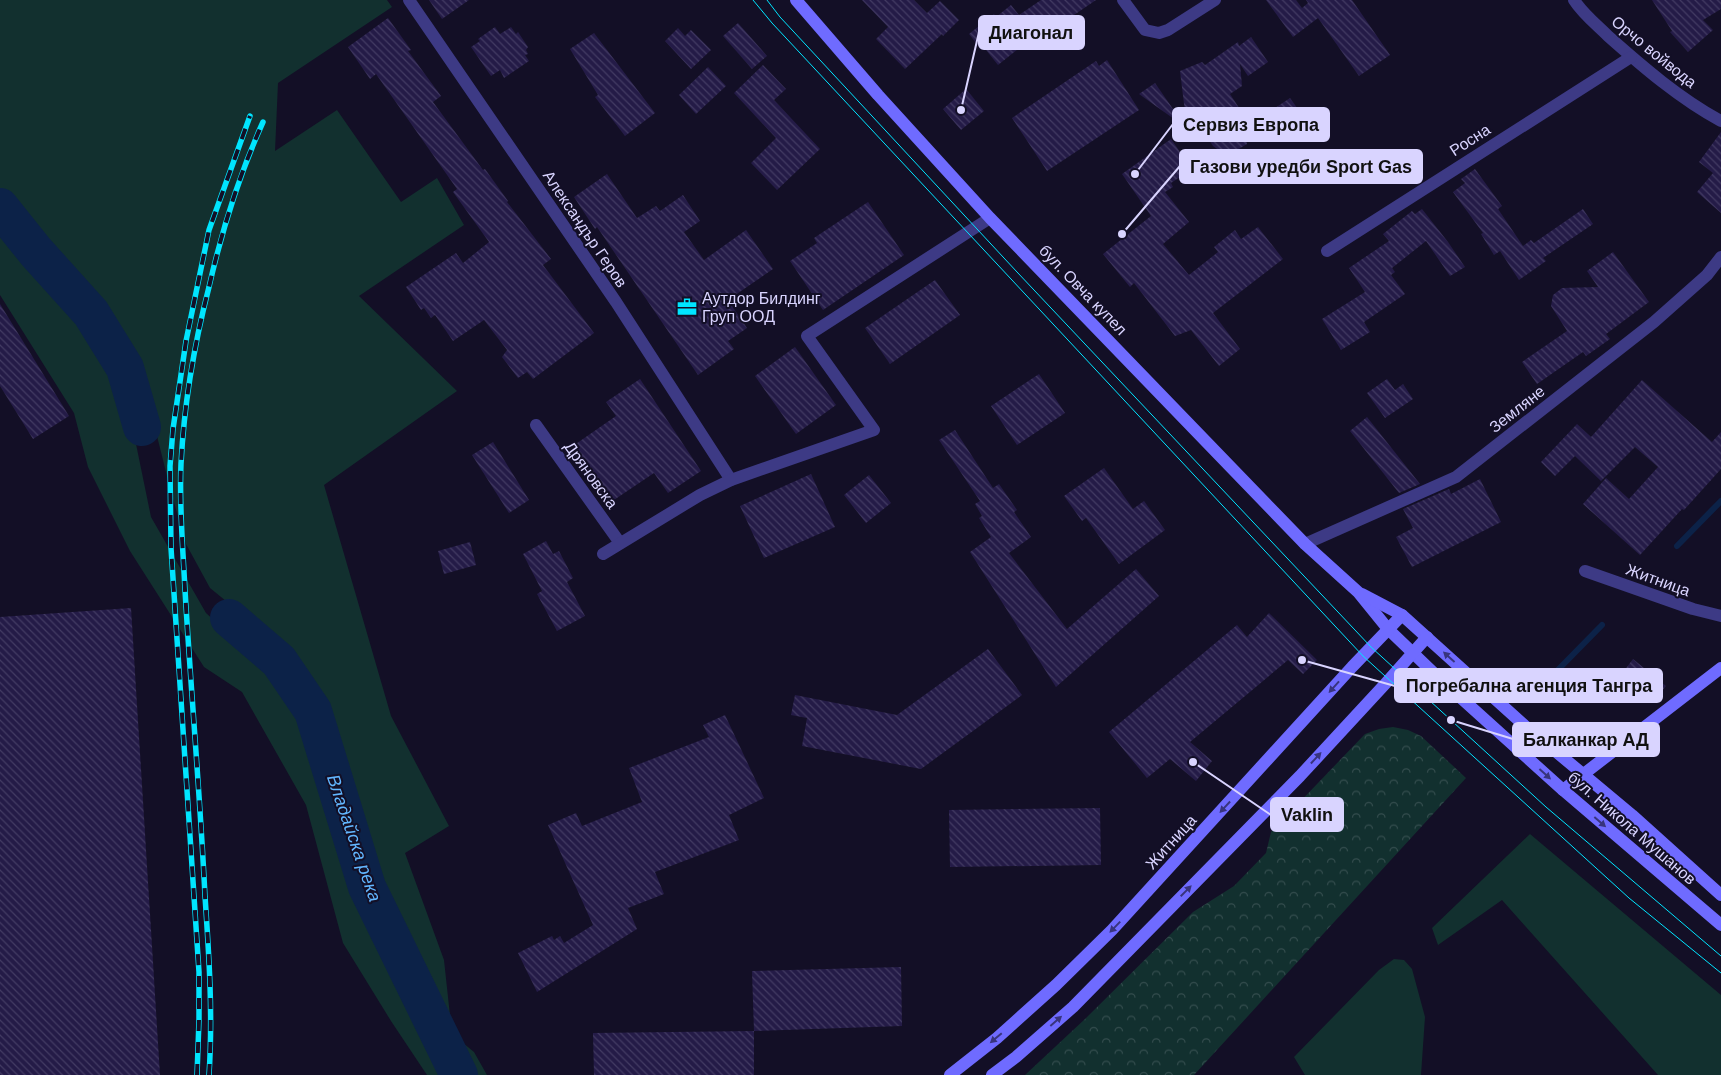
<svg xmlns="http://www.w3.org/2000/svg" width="1721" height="1075" font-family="Arial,sans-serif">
<defs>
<pattern id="forest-crowns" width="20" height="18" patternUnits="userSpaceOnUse" patternTransform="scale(1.25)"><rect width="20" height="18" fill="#12302f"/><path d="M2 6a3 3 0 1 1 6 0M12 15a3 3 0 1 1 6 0" fill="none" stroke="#344d4e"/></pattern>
<pattern id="building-back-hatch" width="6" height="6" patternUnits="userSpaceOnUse" patternTransform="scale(1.25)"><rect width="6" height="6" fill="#241b47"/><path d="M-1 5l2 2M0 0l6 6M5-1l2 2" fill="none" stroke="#433b63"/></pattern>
</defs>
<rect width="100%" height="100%" fill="#130f26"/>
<g fill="#12302f">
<polygon points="0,0 387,0 392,7 278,83 275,151 337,110 401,202 437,178 464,225 359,296 457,391 324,485 391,716 449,826 405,853 444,960 452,1034 474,1052 487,1075 471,1075 369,868 342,764 310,687 280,645 210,588 186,544 171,492 151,412 131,355 93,298 0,191"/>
<polygon points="0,226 41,275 89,326 117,372 136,444 151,517 206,613 275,676 300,714 365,910 395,973 448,1075 427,1075 391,1021 343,943 306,805 242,692 204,667 130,551 88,467 74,413 0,295"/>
<polygon points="1530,834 1721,995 1721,1075 1658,1075 1502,900 1438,945 1432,928"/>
<polygon points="1394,959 1404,960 1412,969 1425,1017 1421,1075 1305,1075 1294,1057 1379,970"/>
</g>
<polygon fill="url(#forest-crowns)" points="1393,727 1408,730 1421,736 1466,778 1194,1075 1025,1075 1085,1019 1193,912 1234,886 1266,853 1271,832 1365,734 1379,729"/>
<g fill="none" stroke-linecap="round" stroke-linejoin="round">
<g stroke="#0c2248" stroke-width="6">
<polyline points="1677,546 1721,501"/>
<polyline points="1546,682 1602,625"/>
</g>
<g stroke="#0c2248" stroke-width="38">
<polyline points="0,207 36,252 91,313 125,368 142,427"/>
<polyline points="229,618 279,661 313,711 367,887 459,1075"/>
</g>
</g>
<g fill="url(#building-back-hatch)">
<polygon points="429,0 469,0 442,19"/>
<polygon points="862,0 914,0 927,13 940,1 959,20 943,36 942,34 905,69 876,39 888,27"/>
<polygon points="1041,0 1096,0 1052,30 1048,25 998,65 982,45 980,48 969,34 994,14 996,17 1011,5 1019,15"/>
<polygon points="1266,0 1296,0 1302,8 1308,3 1306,0 1352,0 1390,55 1359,76 1318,18 1293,37"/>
<polygon points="1652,0 1721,0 1721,9 1703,20 1713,30 1688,52 1670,32 1672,31"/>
<polygon points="388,18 411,50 408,51 441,96 433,102 483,170 485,169 508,201 507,202 551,259 543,265 594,333 533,379 527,372 518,378 502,357 507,350 484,320 453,341 435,315 431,318 424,308 421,310 406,287 456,253 463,263 489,242 453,192 457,189 376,74 370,79 348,47"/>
<polygon points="738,23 767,56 752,69 723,36"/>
<polygon points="495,27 500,34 511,27 516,34 518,32 528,47 526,50 528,54 525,55 529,61 504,78 500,70 491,76 471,47 480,41 478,39"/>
<polygon points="678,28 685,36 691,30 711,50 691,69 665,41"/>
<polygon points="594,33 655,113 625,136 595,97 598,95 570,49"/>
<polygon points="1251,37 1268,62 1248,76 1240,64 1242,86 1230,94 1245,117 1247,144 1227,156 1213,146 1189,109 1185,112 1180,71 1202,62 1205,65 1238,42 1239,46"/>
<polygon points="1107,60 1139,110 1047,171 1012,118 1096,61 1099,66"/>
<polygon points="763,65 786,89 774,100 820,149 777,190 751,163 776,138 734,93"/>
<polygon points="708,67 726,86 696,114 679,95"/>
<polygon points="1155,83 1182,122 1181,124 1139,94"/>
<polygon points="966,89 984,111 961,130 943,109"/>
<polygon points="1290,98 1305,119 1287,132 1272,110"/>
<polygon points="1721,132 1721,213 1697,192 1713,173 1699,162"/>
<polygon points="1171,139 1192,169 1171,183 1173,187 1165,192 1189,222 1163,244 1189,275 1218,252 1214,247 1235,230 1241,239 1258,227 1283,259 1213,313 1240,349 1219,366 1191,330 1175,336 1134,283 1130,287 1103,254 1151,216 1122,174"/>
<polygon points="1475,169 1502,206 1498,209 1523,246 1531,240 1534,243 1583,209 1593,224 1543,258 1546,261 1519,280 1500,251 1494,255 1481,234 1483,233 1453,192 1465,183 1461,179"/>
<polygon points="607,174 637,218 656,206 660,211 683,195 700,221 684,232 704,260 746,230 773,269 728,300 747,328 728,341 734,349 698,375 597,227 595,229 574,197"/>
<polygon points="868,202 904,255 823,310 790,261 817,243 814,238"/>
<polygon points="1422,209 1448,242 1465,267 1450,276 1426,241 1392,268 1395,272 1391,275 1405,294 1364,322 1370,332 1341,350 1322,319 1365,292 1349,268 1389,241 1383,234 1412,211 1415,214"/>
<polygon points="1613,252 1649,302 1606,334 1610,339 1586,356 1583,352 1537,384 1522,362 1567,331 1551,306 1553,295 1562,288 1598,287 1587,271"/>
<polygon points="935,280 960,315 890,364 865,328"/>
<polygon points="0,304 69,416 33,439 0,386"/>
<polygon points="795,347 836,405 796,434 755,376"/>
<polygon points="1039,374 1065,413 1017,445 991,406"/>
<polygon points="640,379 701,471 668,493 654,473 608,504 570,448 616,416 606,402"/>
<polygon points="1387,379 1395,390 1403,384 1413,399 1385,418 1367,393"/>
<polygon points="1642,380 1712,442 1721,432 1721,469 1684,510 1682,509 1640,555 1583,504 1606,478 1629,499 1658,467 1635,447 1601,481 1575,456 1555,476 1541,462 1577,424 1591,437"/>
<polygon points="1367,417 1420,484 1399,493 1350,431"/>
<polygon points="955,430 993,488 999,484 1017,510 1014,512 1031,537 1009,553 1067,629 1136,569 1159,596 1056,687 970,552 991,537 979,518 982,516 975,504 980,501 939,440"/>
<polygon points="493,442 529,500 509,513 472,455"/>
<polygon points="1104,468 1133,509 1144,501 1165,530 1119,564 1086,518 1082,521 1064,496"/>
<polygon points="811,474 835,527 764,558 740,506"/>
<polygon points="869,475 891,503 866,523 844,495"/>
<polygon points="1480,479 1501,522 1412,567 1396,537 1413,528 1403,509 1449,489 1451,494"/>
<polygon points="546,541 553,554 559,551 573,578 567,582 585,616 557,631 537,594 542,591 523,554"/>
<polygon points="470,542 476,565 444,574 438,551"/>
<polygon points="131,608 160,1075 0,1075 0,617"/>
<polygon points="1269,613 1317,660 1303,674 1288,660 1190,742 1212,761 1196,781 1170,759 1147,778 1109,732 1237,625 1247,637"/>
<polygon points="988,649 1022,695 921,769 802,746 807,718 791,715 795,695 897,715"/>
<polygon points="1633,659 1666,686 1655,700 1640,688 1629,702 1611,688"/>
<polygon points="725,715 764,798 729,815 739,840 655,872 664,894 628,908 637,929 537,992 518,953 552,936 554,940 560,936 564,943 593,925 548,825 576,813 582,826 642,802 629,768 709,737 703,725"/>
<polygon points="1100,808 1101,865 950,867 949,810"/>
<polygon points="901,967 902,1026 754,1031 752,971"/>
<polygon points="754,1031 754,1075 594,1075 593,1033"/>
</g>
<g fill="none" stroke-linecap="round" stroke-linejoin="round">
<g stroke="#3d3a85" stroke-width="12">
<polyline points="409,0 616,302 731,480"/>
<polyline points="1123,0 1145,30 1159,33 1168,30 1215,0"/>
<path d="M 1574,0 C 1583,14 1596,24 1608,36 C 1643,67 1680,99 1721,121"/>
<polyline points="1327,251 1631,57"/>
<polyline points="536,425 620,543"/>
<polyline points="1305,544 1456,477 1654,322 1707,275 1721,257"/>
<polyline points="603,554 700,495 731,480 874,430 807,336 990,218"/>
<polyline points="1585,571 1693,609 1721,616"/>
</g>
<g stroke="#6f6bff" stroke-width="12">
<polyline points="796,0 878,95 990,218 1305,544 1358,592 1388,629 1440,679 1563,790 1721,925"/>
<polyline points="1362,594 1402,615 1524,725 1632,815 1721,895"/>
<polyline points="1563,790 1721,668"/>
<polyline points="950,1075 997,1038 1056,985 1112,930 1352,667 1402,615"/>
<polyline points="992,1075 1016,1057 1073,1007 1300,776 1386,683 1427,637"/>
</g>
<g stroke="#00e5ff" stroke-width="1">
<polyline points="753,0 772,23 1363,656 1629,898 1721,973"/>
<polyline points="767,0 780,17 1017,272 1371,647 1546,807 1721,956"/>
</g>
<defs>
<g id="rail">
<polyline points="197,1075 199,1020 199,972 171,548 170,466 173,429 186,341 209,230 250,116"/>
<path d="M 209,1075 C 213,1015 209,955 205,896 C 200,794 191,692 185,590 C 183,549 179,506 181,464 C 184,404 194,345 209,287 C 222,230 239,175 263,122"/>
</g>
</defs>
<use href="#rail" stroke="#00e5ff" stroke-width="5.5"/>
<use href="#rail" stroke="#130f26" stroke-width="4" stroke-dasharray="11" stroke-linecap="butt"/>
</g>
<defs><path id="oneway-solid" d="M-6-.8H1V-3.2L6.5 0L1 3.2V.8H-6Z" transform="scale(1.25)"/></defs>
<g fill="#38347d">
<use href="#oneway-solid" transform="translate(1449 657) rotate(-138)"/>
<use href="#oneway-solid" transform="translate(1334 687) rotate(132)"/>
<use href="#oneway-solid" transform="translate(1316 758) rotate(-47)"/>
<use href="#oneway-solid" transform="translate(1545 774) rotate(42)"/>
<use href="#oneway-solid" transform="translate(1225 807) rotate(133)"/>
<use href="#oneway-solid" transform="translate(1600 822) rotate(41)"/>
<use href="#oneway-solid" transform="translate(1186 891) rotate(-45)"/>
<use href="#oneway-solid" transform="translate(1115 927) rotate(134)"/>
<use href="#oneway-solid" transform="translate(1056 1021) rotate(-41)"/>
<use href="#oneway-solid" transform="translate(996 1038) rotate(140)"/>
</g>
<defs>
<symbol id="office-bare" viewBox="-9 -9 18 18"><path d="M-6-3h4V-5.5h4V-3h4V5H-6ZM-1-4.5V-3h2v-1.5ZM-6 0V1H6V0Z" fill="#00e5ff" stroke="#130f26" stroke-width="2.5" paint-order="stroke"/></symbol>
</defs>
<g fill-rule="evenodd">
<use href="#office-bare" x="673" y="293" width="28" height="28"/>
</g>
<g text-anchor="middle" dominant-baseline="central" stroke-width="4" stroke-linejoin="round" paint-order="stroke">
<g font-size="16" fill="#d9d4ff" stroke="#130f26">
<text transform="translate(1654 52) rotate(39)">Орчо войвода</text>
<text transform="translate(1470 140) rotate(-33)">Росна</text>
<text transform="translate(585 229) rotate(56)">Александър Геров</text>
<text transform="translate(1083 290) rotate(46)">бул. Овча купел</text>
<text transform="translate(1517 409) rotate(-38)">Земляне</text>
<text transform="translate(591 475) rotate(54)">Дряновска</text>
<text transform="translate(1658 580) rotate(20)">Житница</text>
<text transform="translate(1632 828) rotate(41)">бул. Никола Мушанов</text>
<text transform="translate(1171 842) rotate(-48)">Житница</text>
</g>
<g font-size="16" fill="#d9d4ff" stroke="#130f26" text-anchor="start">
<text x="702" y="298">Аутдор Билдинг<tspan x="702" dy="18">Груп ООД</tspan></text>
</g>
<g font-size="18" font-style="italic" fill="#62b6ff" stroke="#130f26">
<text transform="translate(354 838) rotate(71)">Владайска река</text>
</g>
</g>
<path fill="none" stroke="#d9d4ff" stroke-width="2" d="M961 110L979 32M1135 174L1173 124M1122 234L1180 166M1302 660L1395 686M1451 720L1513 739M1193 762L1271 815"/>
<g fill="#d9d4ff" stroke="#130f26" stroke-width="2">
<circle cx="961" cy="110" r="5"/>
<circle cx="1135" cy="174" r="5"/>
<circle cx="1122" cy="234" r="5"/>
<circle cx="1302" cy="660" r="5"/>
<circle cx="1451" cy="720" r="5"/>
<circle cx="1193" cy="762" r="5"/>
</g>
<g fill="#d9d4ff" stroke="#d9d4ff" stroke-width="2">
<rect x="979" y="16" width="105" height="33" rx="5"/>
<rect x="1173" y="108" width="156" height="33" rx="5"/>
<rect x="1180" y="150" width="242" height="33" rx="5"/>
<rect x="1395" y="669" width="267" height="33" rx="5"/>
<rect x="1513" y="723" width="146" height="33" rx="5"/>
<rect x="1271" y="798" width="72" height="33" rx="5"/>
</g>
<g font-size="18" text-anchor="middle" font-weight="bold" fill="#111">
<text x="1031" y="39">Диагонал</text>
<text x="1251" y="131">Сервиз Европа</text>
<text x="1301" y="173">Газови уредби Sport Gas</text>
<text x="1529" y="692">Погребална агенция Тангра</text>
<text x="1586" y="746">Балканкар АД</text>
<text x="1307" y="821">Vaklin</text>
</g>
</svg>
